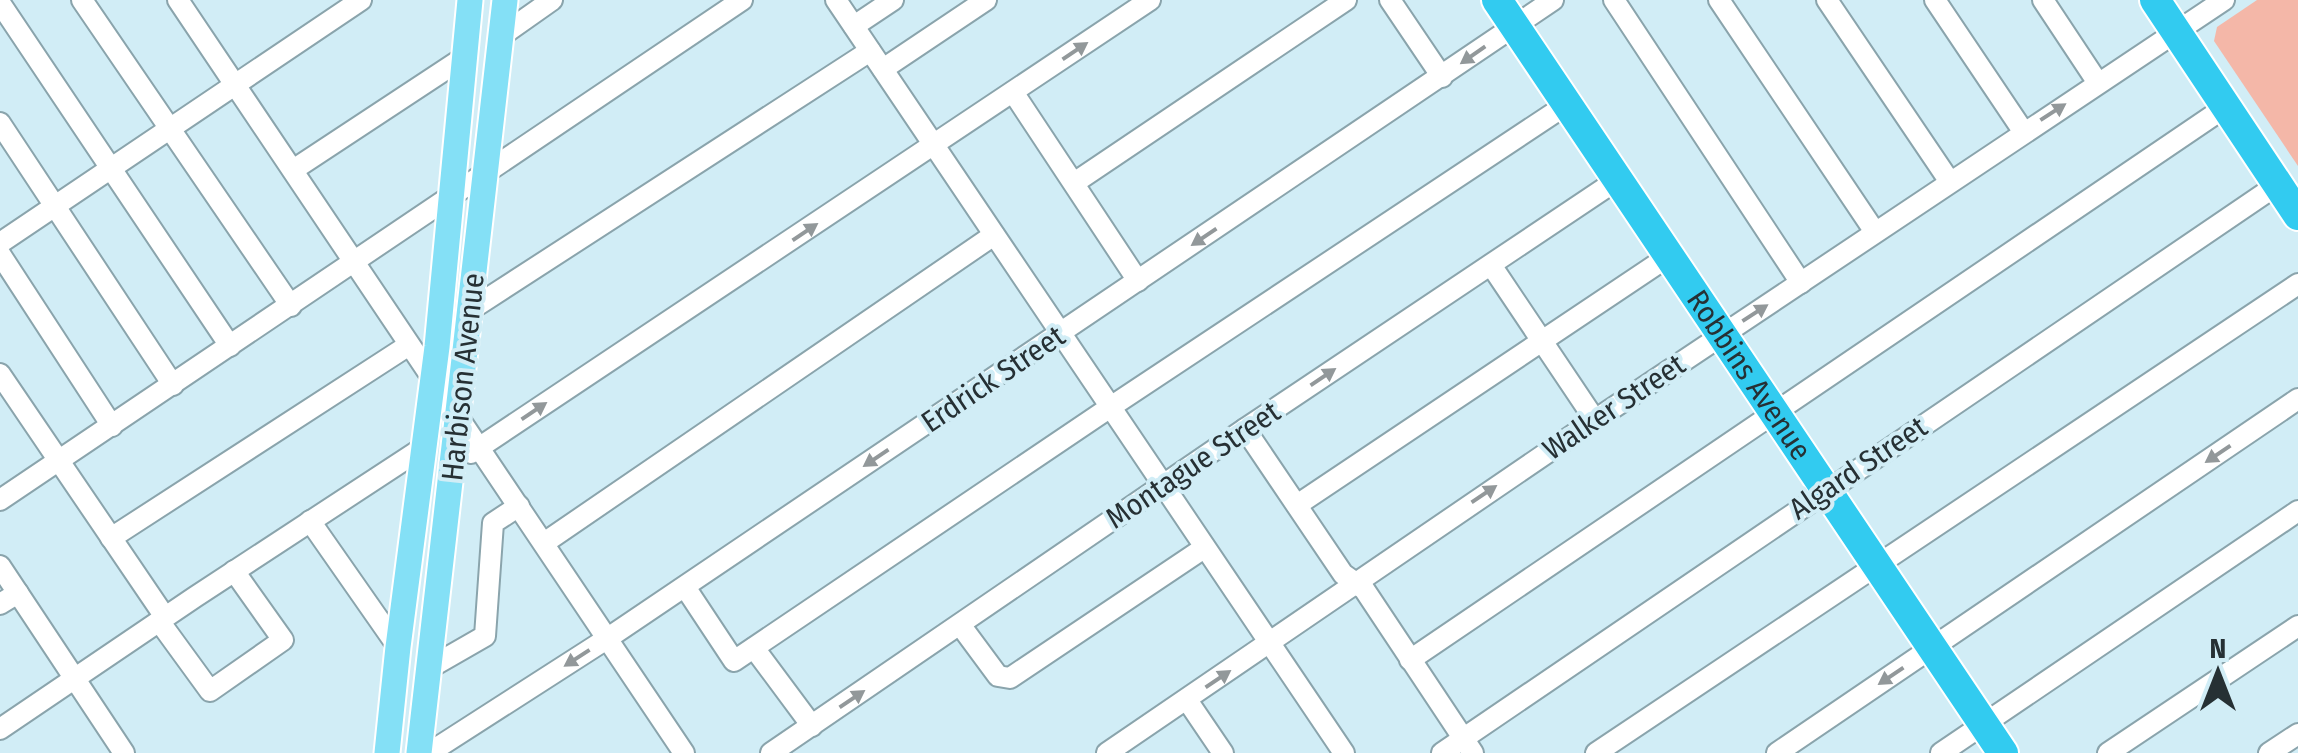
<svg xmlns="http://www.w3.org/2000/svg" width="2298" height="753" font-family="'Fira Sans Condensed',sans-serif">
<rect width="100%" height="100%" fill="#d1edf6"/>
<polygon fill="#f4b7a8" points="2257,0 2298,0 2298,166 2214,41 2217,27"/>
<g fill="none" stroke-linecap="round" stroke-linejoin="round">
<defs>
<g id="minor">
<polyline points="82,0 291,306"/>
<polyline points="178,0 684,753"/>
<polyline points="836,0 1344,753"/>
<polyline points="1390,0 1442,77"/>
<polyline points="1614,0 1801,283"/>
<polyline points="1719,0 1875,232"/>
<polyline points="1827,0 1950,182"/>
<polyline points="1935,0 2023,131"/>
<polyline points="2043,0 2098,83"/>
<polyline points="0,3 230,346"/>
<polyline points="854,26 893,0"/>
<polyline points="501,36 552,0"/>
<polyline points="883,69 986,0"/>
<polyline points="1013,92 1138,281"/>
<polyline points="0,123 173,385"/>
<polyline points="293,170 466,56"/>
<polyline points="1074,183 1346,0"/>
<polyline points="0,243 361,0"/>
<polyline points="0,254 112,426"/>
<polyline points="1491,265 1595,420"/>
<polyline points="470,310 870,51"/>
<polyline points="0,374 165,617"/>
<polyline points="1245,429 1343,574 1364,589 1473,753"/>
<polyline points="471,453 1150,0"/>
<polyline points="0,500 742,0"/>
<polyline points="1297,505 1669,256"/>
<polyline points="310,521 398,647"/>
<polyline points="111,538 409,345"/>
<polyline points="544,543 994,235"/>
<polyline points="0,566 124,753"/>
<polyline points="685,587 734,661 1109,408 1566,105"/>
<polyline points="0,604 18,593"/>
<polyline points="159,621 210,691 283,640 234,571"/>
<polyline points="961,626 998,676 1010,678 1204,548"/>
<polyline points="754,648 812,726"/>
<polyline points="1410,660 2227,106"/>
<polyline points="431,667 485,636 493,523 519,506"/>
<polyline points="1187,700 1223,753"/>
<polyline points="0,729 195,597 424,447"/>
<polyline points="429,753 608,638 1553,0"/>
<polyline points="771,753 1245,429 1617,180"/>
<polyline points="1107,753 1595,420 2224,0"/>
<polyline points="1442,753 2277,185"/>
<polyline points="1596,753 2298,284"/>
<polyline points="1777,753 2298,399"/>
<polyline points="1941,753 2298,511"/>
<polyline points="2108,753 2298,626"/>
<polyline points="2269,753 2298,734"/>
</g>
<g id="major">
<polyline points="387,753 398,647 437,347 470,0"/>
<polyline points="419,753 505,0"/>
</g>
<g id="highway">
<path id="s1" d="M 1497,0 L 2003,753"/>
<polyline points="2155,0 2298,215"/>
</g>
</defs>
<use href="#minor" stroke="#8aa4ac" stroke-width="24"/>
<use href="#major" stroke="#fff" stroke-width="29"/>
<use href="#highway" stroke="#fff" stroke-width="34"/>
<use href="#minor" stroke="#fff" stroke-width="20"/>
<use href="#major" stroke="#84e0f6" stroke-width="25"/>
<use href="#highway" stroke="#32cbf0" stroke-width="30"/>
</g>
<defs><path id="oneway-solid" d="M-6-.8H1V-3.2L6.5 0L1 3.2V.8H-6Z" transform="scale(2.5)"/></defs>
<g fill="#92989a">
<use href="#oneway-solid" transform="translate(1075 51) rotate(-34)"/>
<use href="#oneway-solid" transform="translate(1473 55) rotate(145)"/>
<use href="#oneway-solid" transform="translate(2053 112) rotate(-33)"/>
<use href="#oneway-solid" transform="translate(805 232) rotate(-34)"/>
<use href="#oneway-solid" transform="translate(1204 237) rotate(146)"/>
<use href="#oneway-solid" transform="translate(1755 313) rotate(-33)"/>
<use href="#oneway-solid" transform="translate(1323 377) rotate(-34)"/>
<use href="#oneway-solid" transform="translate(534 411) rotate(-34)"/>
<use href="#oneway-solid" transform="translate(2218 454) rotate(146)"/>
<use href="#oneway-solid" transform="translate(876 458) rotate(146)"/>
<use href="#oneway-solid" transform="translate(1484 494) rotate(-34)"/>
<use href="#oneway-solid" transform="translate(577 658) rotate(147)"/>
<use href="#oneway-solid" transform="translate(1891 676) rotate(146)"/>
<use href="#oneway-solid" transform="translate(1218 679) rotate(-34)"/>
<use href="#oneway-solid" transform="translate(852 699) rotate(-34)"/>
</g>
<g text-anchor="middle" dominant-baseline="central" stroke-width="8" stroke-linejoin="round" paint-order="stroke">
<g font-size="30" fill="#263034" stroke="#d1edf6">
<text transform="translate(463 377) rotate(-84)">Harbison Avenue</text>
<text stroke="none"><textPath href="#s1" startOffset="452">Robbins Avenue</textPath></text>
<text transform="translate(993 379) rotate(-34)">Erdrick Street</text>
<text transform="translate(1614 407) rotate(-34)">Walker Street</text>
<text transform="translate(1193 465) rotate(-34)">Montague Street</text>
<text transform="translate(1858 468) rotate(-34)">Algard Street</text>
</g>
</g>
<g transform="translate(2218 673)" stroke="#d1edf6" stroke-width="8" paint-order="stroke">
<path d="M0-8L18 38L0 25L-18 38Z" fill="#263034"/>
<text y="-15" font-size="28" font-weight="bold" text-anchor="middle" fill="#263034">N</text>
</g>
</svg>
